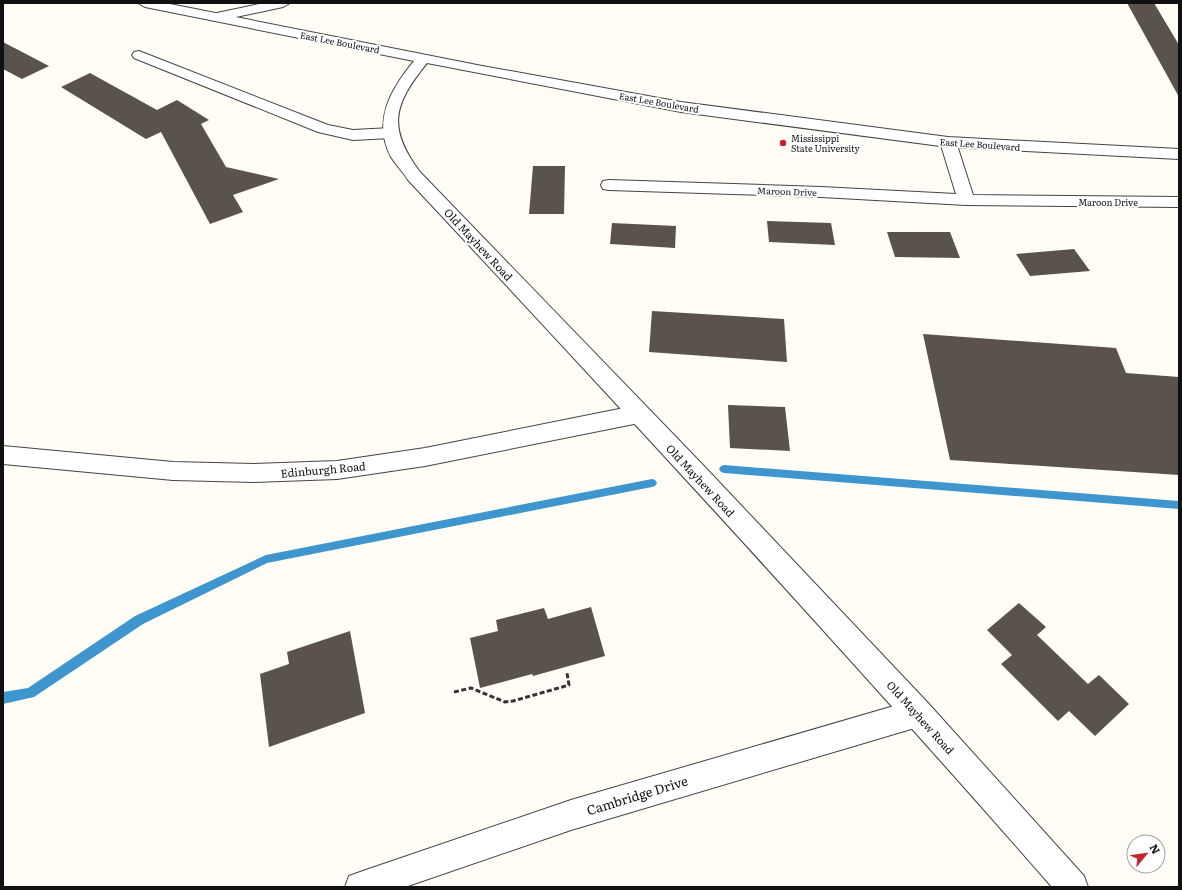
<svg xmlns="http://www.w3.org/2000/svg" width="1182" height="890" font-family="Literata,serif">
<rect width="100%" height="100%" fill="#fffdf5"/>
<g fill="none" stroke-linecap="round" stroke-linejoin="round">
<g fill="#3f96cf" fill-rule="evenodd">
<polygon points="724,465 1179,501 1179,509 724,473 721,472 719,469 721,466"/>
<polygon points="652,479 655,480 657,483 655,486 652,487 267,563 143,624 34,697 3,704 3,692 28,688 135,616 266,555"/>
</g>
</g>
<g fill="#5a524d">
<polygon points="1127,3 1154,3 1179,45 1179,97"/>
<polygon points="3,42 49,66 22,79 3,69"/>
<polygon points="90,73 157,110 177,100 209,120 201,124 226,167 279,179 233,195 243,212 210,224 161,132 146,139 61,87"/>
<polygon points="533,166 565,166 564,214 529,214"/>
<polygon points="767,221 831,223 835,245 769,242"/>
<polygon points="612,223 676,226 675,248 610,244"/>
<polygon points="887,232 950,232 960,258 895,257"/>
<polygon points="1074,249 1090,271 1030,276 1016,254"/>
<polygon points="652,311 784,319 787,362 649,352"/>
<polygon points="923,334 1116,348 1126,373 1179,377 1179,475 950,460"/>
<polygon points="728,405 785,407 790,451 730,448"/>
<polygon points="1019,603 1046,627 1037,635 1088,684 1099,675 1129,704 1095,736 1069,711 1058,721 1001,664 1012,655 987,630"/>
<polygon points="591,607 605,656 533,676 532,674 480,688 470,638 498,631 496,620 544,608 548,619"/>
<polygon points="350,631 365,713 269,747 260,674 289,664 287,652"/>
</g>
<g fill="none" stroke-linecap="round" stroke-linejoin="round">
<defs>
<g id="minor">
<polygon points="264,3 290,3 283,7 217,21 212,20 210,17 212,14"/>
<polygon points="139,51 328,125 353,130 391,128 397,130 399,133 397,136 391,138 353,140 318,132 134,58 132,55 134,52"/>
<polygon points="948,137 954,139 956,142 973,195 1179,197 1179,207 966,205 821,197 609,190 603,189 601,185 603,181 609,180 821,187 956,194 940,142 942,139"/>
<polygon points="639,405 647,408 650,414 647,420 639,423 425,466 337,479 254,482 173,480 3,464 3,446 173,462 254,464 337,461 425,448"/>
<polygon points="918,699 928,703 932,713 928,723 918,727 571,830 405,887 345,887 349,876 360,872 571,800"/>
</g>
<path id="tertiary" d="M 138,3 L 165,3 L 477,65 L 681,102 L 948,137 L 1179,149 L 1179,159 L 948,147 L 681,112 L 427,63 C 393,105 387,128 420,172 L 702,464 L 928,703 L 1084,876 L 1088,887 L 1052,887 C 842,647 626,413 408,180 C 403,172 396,165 391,157 C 372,121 391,89 414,61 L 145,7 Z"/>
</defs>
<use href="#minor" stroke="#444" stroke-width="2"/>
<use href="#tertiary" stroke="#444" stroke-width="2"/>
<polyline stroke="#333" stroke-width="3" stroke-dasharray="5 2.5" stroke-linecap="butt" points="454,692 471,688 505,702 513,701 569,685 567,673"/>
<use href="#minor" fill="#fff" fill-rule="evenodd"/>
<use href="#tertiary" fill="#fff" fill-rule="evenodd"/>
</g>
<circle fill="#c4262e" stroke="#fff" stroke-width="1.5" cx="783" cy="143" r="4"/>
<g text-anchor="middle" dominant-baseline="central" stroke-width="4" stroke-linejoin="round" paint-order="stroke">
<g font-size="9" fill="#111" stroke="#fff">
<text transform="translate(340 42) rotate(11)">East Lee Boulevard</text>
<text transform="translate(659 102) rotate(10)">East Lee Boulevard</text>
<text transform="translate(980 144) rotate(4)">East Lee Boulevard</text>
<text transform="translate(787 191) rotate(2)">Maroon Drive</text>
<text x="1108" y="202">Maroon Drive</text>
</g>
<g font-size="9" fill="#111" stroke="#fff" text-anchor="start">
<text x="791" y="138">Mississippi<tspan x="791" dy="10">State University</tspan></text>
</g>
<g font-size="11" fill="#111" stroke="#fff">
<text transform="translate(479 244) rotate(47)">Old Mayhew Road</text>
<text transform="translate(323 469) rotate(-5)">Edinburgh Road</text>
<text transform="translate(701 480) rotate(47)">Old Mayhew Road</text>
<text transform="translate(921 717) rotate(48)">Old Mayhew Road</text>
</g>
<g font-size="13" fill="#111" stroke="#fff">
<text transform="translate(637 795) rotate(-17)">Cambridge Drive</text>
</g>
</g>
<rect width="1182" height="890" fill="none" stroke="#111111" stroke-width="8"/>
<g transform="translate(1146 854) rotate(61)"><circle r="19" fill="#ffffff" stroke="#a0a0a0"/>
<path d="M0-3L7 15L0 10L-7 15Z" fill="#c4262e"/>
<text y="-6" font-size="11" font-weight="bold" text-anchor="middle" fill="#111111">N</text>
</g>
</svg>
